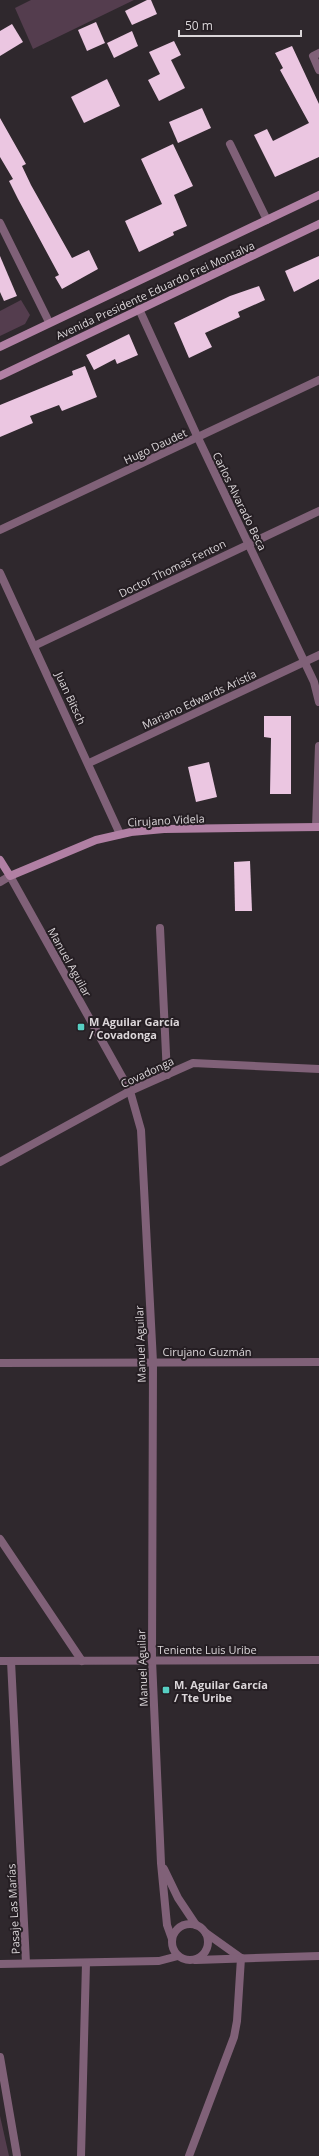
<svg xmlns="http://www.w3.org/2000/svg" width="319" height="2156" font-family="'Open Sans',sans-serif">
<rect width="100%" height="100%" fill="#2f282d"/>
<g fill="#543d4e">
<polygon points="31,0 134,0 33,49 15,8"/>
<polygon points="21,300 30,315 25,324 0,336 0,311"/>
<polygon points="0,2116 9,2156 0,2156"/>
</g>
<g fill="#ebc6e1">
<polygon points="147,0 151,0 157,14 132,25 125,11"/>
<polygon points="96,22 105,43 87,51 78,30"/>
<polygon points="12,24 23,42 0,56 0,31"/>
<polygon points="132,31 138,46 114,58 107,43"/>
<polygon points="174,41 181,55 171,60 185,88 159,101 148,80 160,74 149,52"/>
<polygon points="292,46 319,104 319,157 275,177 254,135 267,129 273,141 309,123 280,70 283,68 275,53"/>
<polygon points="107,79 120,106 84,123 71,97"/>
<polygon points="202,108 211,128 178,143 169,122"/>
<polygon points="0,118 26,164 22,166 31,185 72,258 89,250 98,269 62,289 55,277 59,275 18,199 9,181 13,179 0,157"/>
<polygon points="173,144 193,186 174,195 187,226 173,232 174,235 139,252 125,221 162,204 141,159"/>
<polygon points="0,256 17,296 4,301 0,292"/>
<polygon points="319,256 319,279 294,292 285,271"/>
<polygon points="259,286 265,300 238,312 240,317 205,333 212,347 189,358 174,323 230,296"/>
<polygon points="129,334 138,355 117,364 115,359 94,370 86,355"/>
<polygon points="85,366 97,397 62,411 59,405 30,416 33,423 0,437 0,405 73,375 72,371"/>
<polygon points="264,716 291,716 291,794 270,794 271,738 264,737"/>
<polygon points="209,762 217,797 196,802 188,767"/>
<polygon points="250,861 252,911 235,911 234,862"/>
</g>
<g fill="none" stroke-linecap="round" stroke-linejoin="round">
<polyline stroke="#806178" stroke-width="8" points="319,53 313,56 319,70"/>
<g stroke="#806178" stroke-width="8">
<polyline points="230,144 267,220"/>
<polyline points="0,223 49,322"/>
<polyline points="139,309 198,438 314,682 319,702"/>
<polyline points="0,530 319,380"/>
<polyline points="0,573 120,834"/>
<polyline points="34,646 319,511"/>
<polyline points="89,763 319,655"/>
<polyline points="316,827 319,746"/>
<polyline points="0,882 10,876 130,1091 141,1130 153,1362 152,1660 161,1863 167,1925 172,1939"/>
<polyline points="160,928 167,1075"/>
<polyline points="0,1162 130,1091 193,1063 319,1069"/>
<polyline points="0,1363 319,1362"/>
<polyline points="0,1539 82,1661"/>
<polyline points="0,1661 319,1660"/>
<polyline points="11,1661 26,1963"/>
<polyline points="164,1869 178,1898 196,1925"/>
<circle cx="190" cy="1942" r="18"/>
<polyline points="206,1933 241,1958"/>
<polyline points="196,1960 319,1956"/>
<polyline points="0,1964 159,1961 178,1956"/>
<polyline points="0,2057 17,2156"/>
<polyline points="81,2156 86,1963"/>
<polyline points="189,2156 234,2037 237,2021 241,1958"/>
</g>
<g stroke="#b180a4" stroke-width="8">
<polyline points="0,347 319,195"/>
<polyline points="0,376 319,224"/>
<polyline points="0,860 10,876 96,840 131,832 164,829 319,827"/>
</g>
</g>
<g fill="#57cec2" stroke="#251e23" stroke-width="1.5">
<rect x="77" y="1023" width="8" height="8" rx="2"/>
<rect x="162" y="1686" width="8" height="8" rx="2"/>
</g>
<g text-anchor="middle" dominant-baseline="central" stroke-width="4" stroke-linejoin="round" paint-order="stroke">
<g font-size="11" fill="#dbd6d9" stroke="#251e23">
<text transform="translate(155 290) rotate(-25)">Avenida Presidente Eduardo Frei Montalva</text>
<text transform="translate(155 446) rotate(-25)">Hugo Daudet</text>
<text transform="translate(240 501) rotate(64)">Carlos Alvarado Beca</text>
<text transform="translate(172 568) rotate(-26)">Doctor Thomas Fenton</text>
<text transform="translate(71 698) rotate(65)">Juan Bitsch</text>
<text transform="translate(199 699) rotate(-25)">Mariano Edwards Aristía</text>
<text transform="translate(166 820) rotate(-3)">Cirujano Videla</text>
<text transform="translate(70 962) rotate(61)">Manuel Aguilar</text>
<text transform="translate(147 1072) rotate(-25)">Covadonga</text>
<text transform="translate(140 1344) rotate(-92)">Manuel Aguilar</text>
<text x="207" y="1351">Cirujano Guzmán</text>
<text x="207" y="1649">Teniente Luis Uribe</text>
<text transform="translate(142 1668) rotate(-92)">Manuel Aguilar</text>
<text transform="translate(13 1909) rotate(-93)">Pasaje Las Marías</text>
</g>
<g font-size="11" font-weight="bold" fill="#dbd6d9" stroke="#251e23" text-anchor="start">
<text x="89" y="1021">M Aguilar García<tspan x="89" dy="13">/ Covadonga</tspan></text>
<text x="174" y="1684">M. Aguilar García<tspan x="174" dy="13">/ Tte Uribe</tspan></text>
</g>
</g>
<path d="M179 30v6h122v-6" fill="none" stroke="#dbd6d9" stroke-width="2"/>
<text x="185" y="30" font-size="12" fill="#dbd6d9" stroke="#251e23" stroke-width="3" paint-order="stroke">50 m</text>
</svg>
